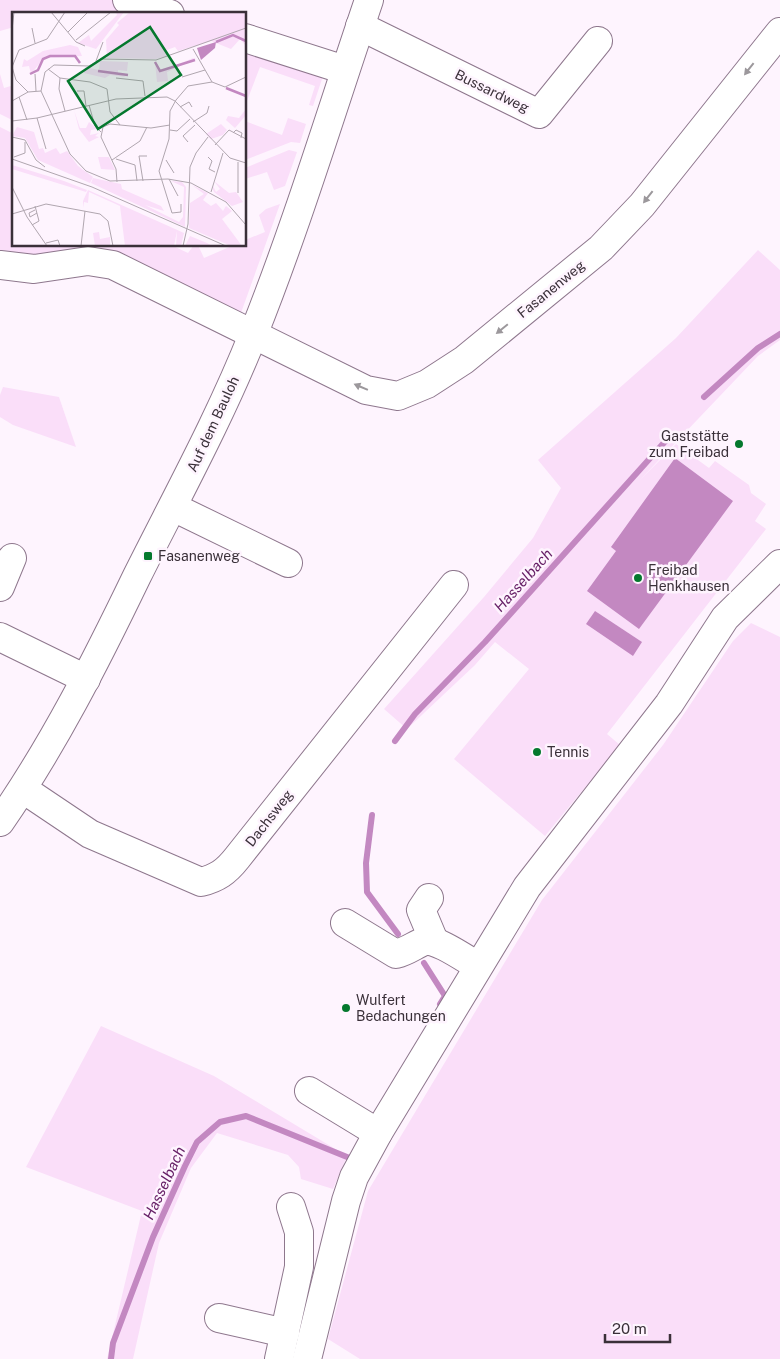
<svg xmlns="http://www.w3.org/2000/svg" width="780" height="1359" font-family="'Public Sans',sans-serif">
<rect width="100%" height="100%" fill="#fef4fe"/>
<g fill="#fadef9">
<polygon points="0,0 113,0 155,14 14,14 14,27 0,31"/>
<polygon points="245,43 323,76 313,106 309,105 315,86 260,67 245,106"/>
<polygon points="0,74 4,88 14,85 14,121 0,114"/>
<polygon points="288,118 306,124 300,143 291,142 245,160 245,121 282,135"/>
<polygon points="0,127 14,134 14,245 171,245 188,253 194,245 198,245 204,258 234,245 245,245 245,240 265,232 259,215 266,209 280,204 237,324 109,257 0,258"/>
<polygon points="289,150 297,152 285,186 274,190 267,172 245,179 245,168"/>
<polygon points="758,250 780,270 780,340 758,356 639,481 676,444 709,468 715,461 749,485 751,493 766,504 755,521 766,529 607,734 620,745 545,836 454,759 529,669 495,642 475,665 407,729 384,709 484,597 533,538 561,488 538,460 676,338"/>
<polygon points="3,387 59,397 76,447 13,425 0,417 0,395"/>
<polygon points="751,623 780,637 780,1359 360,1359 328,1339 368,1191 542,900 663,745 733,641"/>
<polygon points="101,1026 214,1076 347,1156 333,1189 301,1179 299,1167 288,1155 217,1133 191,1168 159,1243 133,1359 107,1359 142,1211 26,1167"/>
</g>
<g fill="#c388c1">
<polygon points="675,458 733,501 639,629 587,591 616,551 611,547"/>
<polygon points="595,611 642,642 633,656 586,624"/>
</g>
<g fill="none" stroke-linecap="round" stroke-linejoin="round">
<g stroke="#c388c1" stroke-width="6">
<polyline points="704,397 758,348 780,334"/>
<polyline points="395,741 415,714 485,642 670,436"/>
<polyline points="372,815 366,863 367,892 398,934"/>
<polyline points="424,963 445,996 440,1004"/>
<polyline points="111,1359 113,1343 153,1237 185,1166 197,1142 220,1122 246,1116 352,1159 354,1157"/>
</g>
<defs>
<g id="minor">
<polyline points="127,0 170,14"/>
<polyline points="360,26 539,114 598,41"/>
<polyline points="245,38 345,70"/>
<polyline points="0,265 34,269 88,261 113,265 366,390 398,396 427,384 464,360 601,248 642,205 780,32"/>
<polyline points="173,507 288,563"/>
<polyline points="0,587 12,558"/>
<polyline points="0,637 86,679"/>
<path d="M 23,789 L 90,834 L 201,882 C 217,878 226,872 237,858 L 454,585"/>
<path d="M 0,822 C 54,744 96,661 137,576 C 177,496 220,418 253,335 C 297,225 331,112 369,0"/>
<polyline points="429,898 421,910 434,941"/>
<path d="M 345,923 L 396,954 C 408,951 416,944 425,941 C 436,938 467,960 478,966"/>
<polyline points="309,1091 378,1133"/>
<polyline points="219,1318 285,1333"/>
<polyline points="279,1359 299,1267 299,1232 291,1207"/>
<polyline points="307,1359 346,1201 354,1177 378,1133 527,887 669,704 725,618 780,564"/>
</g>
</defs>
<use href="#minor" stroke="#8e778d" stroke-width="30"/>
<use href="#minor" stroke="#fff" stroke-width="28"/>
</g>
<defs><path id="oneway-solid" d="M-6-.8H1V-3.2L6.5 0L1 3.2V.8H-6Z" transform="scale(1.25)"/></defs>
<g fill="#9c989c">
<use href="#oneway-solid" transform="translate(749 69) rotate(128)"/>
<use href="#oneway-solid" transform="translate(648 197) rotate(128)"/>
<use href="#oneway-solid" transform="translate(502 329) rotate(141)"/>
<use href="#oneway-solid" transform="translate(361 387) rotate(-157)"/>
</g>
<g fill="#05782e" stroke="#fef4fe" stroke-width="2">
<circle cx="739" cy="444" r="5"/>
<rect x="143" y="551" width="10" height="10" rx="2.5"/>
<circle cx="638" cy="578" r="5"/>
<circle cx="537" cy="752" r="5"/>
<circle cx="346" cy="1008" r="5"/>
</g>
<g text-anchor="middle" dominant-baseline="central" stroke-width="5" stroke-linejoin="round" paint-order="stroke">
<g font-size="14" fill="#3a3039" stroke="#fef4fe">
<text transform="translate(492 91) rotate(26)">Bussardweg</text>
<text transform="translate(551 289) rotate(-39)">Fasanenweg</text>
<text transform="translate(213 424) rotate(-65)">Auf dem Bauloh</text>
<text transform="translate(269 818) rotate(-52)">Dachsweg</text>
</g>
<g font-size="14" fill="#3a3039" stroke="#fef4fe" text-anchor="start">
<text x="729" y="436" text-anchor="end">Gaststätte<tspan x="729" dy="16">zum Freibad</tspan></text>
<text x="158" y="556">Fasanenweg</text>
<text x="648" y="570">Freibad<tspan x="648" dy="16">Henkhausen</tspan></text>
<text x="547" y="752">Tennis</text>
<text x="356" y="1000">Wulfert<tspan x="356" dy="16">Bedachungen</tspan></text>
</g>
<g font-size="15" font-style="italic" fill="#672067" stroke="#fef4fe">
<text transform="translate(523 580) rotate(-48)">Hasselbach</text>
<text transform="translate(164 1183) rotate(-65)">Hasselbach</text>
</g>
</g>
<g transform="translate(12 12)">
<rect width="234" height="234" fill="#fef4fe"/>
<path d="M 104,0 L 112,0 L 84,37 L 66,31 L 77,23 L 79,29 L 105,3 ZM 118,0 L 234,0 L 234,34 L 228,27 L 219,37 L 199,29 L 166,39 L 163,35 L 155,38 L 155,44 L 144,47 L 95,46 L 94,28 L 107,13 L 105,11 ZM 58,33 L 66,35 L 70,44 L 32,46 L 19,62 L 17,54 L 10,55 L 12,47 L 15,49 L 31,39 ZM 181,46 L 184,47 L 155,60 L 156,69 L 145,70 L 143,50 L 150,59 ZM 88,49 L 116,50 L 115,59 L 106,58 L 106,61 L 114,65 L 98,63 L 93,66 L 72,61 L 73,55 L 87,58 ZM 234,97 L 234,103 L 223,116 L 214,108 L 216,104 L 227,106 ZM 62,98 L 68,116 L 74,116 L 77,110 L 85,117 L 79,118 L 78,123 L 87,121 L 83,124 L 87,125 L 77,130 L 67,117 ZM 209,112 L 215,118 L 211,123 L 199,127 L 194,122 ZM 5,115 L 22,120 L 27,137 L 31,136 L 33,141 L 44,136 L 48,142 L 55,139 L 66,154 L 81,165 L 78,171 L 26,148 L 13,126 L 0,124 ZM 86,145 L 97,145 L 103,158 L 89,157 ZM 0,153 L 52,169 L 75,178 L 74,180 L 0,157 ZM 81,166 L 109,172 L 110,177 L 149,194 L 152,199 L 133,193 L 167,210 L 171,205 L 172,175 L 159,169 L 170,170 L 174,175 L 173,215 L 79,171 ZM 202,169 L 217,181 L 224,180 L 231,190 L 220,194 L 202,180 L 201,178 L 201,174 L 204,180 L 208,177 ZM 180,173 L 196,181 L 191,188 L 199,194 L 204,191 L 211,199 L 214,194 L 220,199 L 210,207 L 230,234 L 219,234 L 177,216 L 178,191 L 192,182 ZM 76,178 L 172,221 L 169,234 L 164,234 L 165,219 L 162,234 L 113,234 L 108,194 L 77,180 L 76,191 L 72,190 L 71,196 L 71,189 ZM 87,220 L 88,227 L 98,225 L 98,234 L 83,234 L 81,221 ZM 178,224 L 195,231 L 200,234 L 173,234 Z" fill="#fadef9"/>
<path d="M 204,30 L 203,36 L 189,48 L 185,36 Z" fill="#c388c1"/>
<path fill="none" stroke="#c388c1" stroke-width="2.5" d="M 204,30 L 221,23 L 234,29M 143,50 L 148,59 L 183,48M 86,59 L 116,63M 18,62 L 26,58 L 31,47 L 38,44 L 63,44 L 68,51M 214,76 L 234,84"/>
<path fill="none" stroke="#b0a6af" stroke-width="1" d="M 39,0 L 64,30 L 73,34M 20,16 L 23,31M 0,18 L 2,0M 56,20 L 76,0M 64,28 L 99,0M 84,49 L 91,30M 0,55 L 7,38 L 35,27 L 53,0M 0,55 L 4,68 L 16,80M 36,57 L 48,66 L 78,70 L 95,77 L 98,100 L 108,113M 23,62 L 24,79M 170,65 L 193,58M 48,66 L 47,77 L 53,99M 104,66 L 131,69 L 133,84M 200,70 L 213,75 L 234,65M 29,79 L 58,142 L 74,159 L 98,169 L 156,167 L 179,171 L 214,190 L 234,213M 29,79 L 33,60 L 42,53 L 77,54 L 89,47 L 144,48 L 234,16M 65,79 L 72,79 L 74,94M 7,85 L 15,108M 0,89 L 16,80 L 29,79M 77,93 L 83,114 L 89,120M 168,95 L 177,90 L 180,95M 25,106 L 34,137M 0,109 L 25,106 L 104,87 L 155,85 L 163,89 L 218,146 L 234,151M 181,110 L 195,101 L 197,94M 158,118 L 165,119 L 178,107M 221,121 L 224,118 L 230,121 L 229,126M 0,125 L 13,128 L 24,148 L 33,155M 176,130 L 171,124 L 183,113M 203,133 L 217,118 L 234,127M 2,145 L 13,141 L 13,130M 196,145 L 200,149 L 197,157 L 203,160M 0,147 L 80,175 L 214,234M 104,147 L 123,153 L 125,169M 100,148 L 128,129 L 135,115M 154,148 L 162,161M 157,167 L 166,184M 131,169 L 127,144 L 135,144M 105,170 L 104,157 L 89,125 L 91,115 L 98,112 L 139,116 L 158,113M 0,175 L 15,205 L 35,234M 199,180 L 211,141M 226,181 L 226,150M 169,192 L 169,200 L 160,201 L 147,159 L 157,127 L 158,99 L 164,88 L 176,74 L 200,70 L 181,37M 23,198 L 17,201 L 18,205 L 25,201M 0,202 L 34,192 L 88,202 L 96,209 L 101,234M 20,213 L 27,209 L 23,194M 34,231 L 46,228 L 48,234M 69,234 L 73,199M 171,234 L 176,212 L 178,155 L 184,141 L 196,125"/>
<path fill="#05782e" fill-opacity="0.15" stroke="#05782e" stroke-width="2.5" d="M 138,15 L 169,63 L 86,117 L 56,69 Z"/>
<rect width="234" height="234" fill="none" stroke="#3a3039" stroke-width="2.5"/>
</g>
<path d="M605 1334v8h65v-8" fill="none" stroke="#3a3039" stroke-width="2.5"/>
<text x="612" y="1334" font-size="15" fill="#3a3039" stroke="#fef4fe" stroke-width="4" paint-order="stroke">20 m</text>
</svg>
